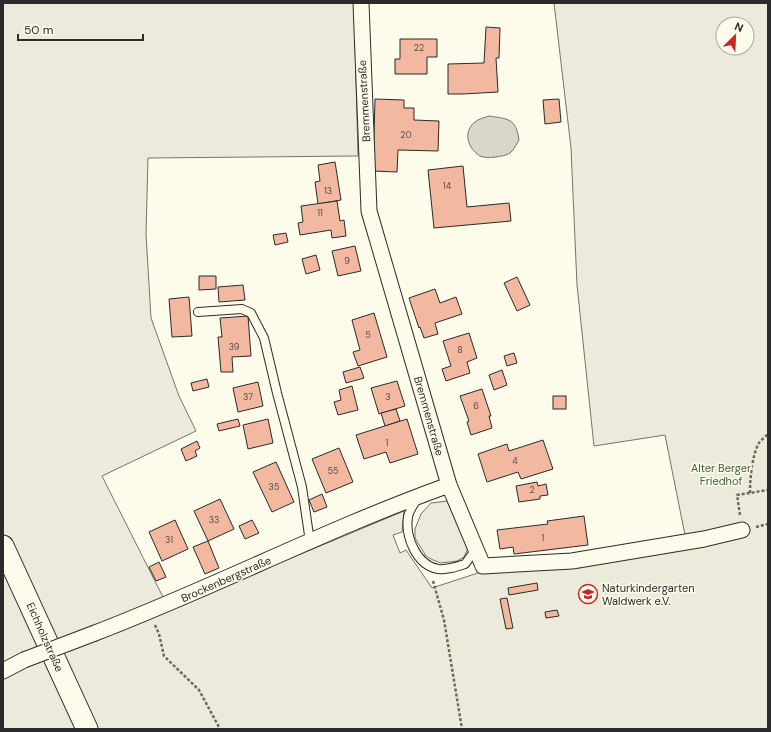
<svg xmlns="http://www.w3.org/2000/svg" width="771" height="732" font-family="'DM Sans',sans-serif">
<rect width="100%" height="100%" fill="#fdfbea"/>
<g fill="#ecebdb" stroke="#74746e" fill-rule="evenodd">
<path d="M 3,3 L 354,3 L 358,156 L 148,158 L 146,234 L 151,318 L 179,396 L 196,431 L 102,476 L 169,609 L 404,511 L 402,532 L 393,535 L 400,553 L 406,550 L 432,588 L 484,571 L 686,540 L 665,435 L 594,446 L 577,285 L 571,148 L 554,3 L 768,3 L 768,729 L 3,729 ZM 723,24 L 747,24 L 747,48 L 723,48 Z"/>
<polygon points="447,501 468,548 464,557 457,561 441,563 433,560 426,556 415,538 415,529 421,514 431,503"/>
</g>
<path fill="#d8d7c9" stroke="#74746e" d="M 489,116 C 508,119 516,118 519,140 C 517,143 514,150 510,153 C 504,157 486,159 480,156 C 467,148 463,131 475,122 C 478,119 484,118 489,116 Z"/>
<g fill="#f2b8a0" stroke="#2b2b2b">
<polygon points="486,27 500,28 499,58 496,58 498,92 463,94 448,94 448,64 484,63"/>
<polygon points="400,39 437,39 437,57 427,57 427,74 395,74 395,59 400,59"/>
<polygon points="375,99 404,100 404,108 414,108 414,120 439,121 438,151 398,150 397,172 373,171"/>
<polygon points="559,99 561,122 545,124 543,100"/>
<polygon points="335,162 341,200 318,204 315,182 320,181 318,165"/>
<polygon points="463,166 467,207 509,203 511,221 434,228 428,170"/>
<polygon points="337,201 340,221 344,220 346,236 332,238 331,230 300,235 298,223 303,222 301,206"/>
<polygon points="286,233 288,242 275,245 273,235"/>
<polygon points="355,246 361,271 338,276 332,251"/>
<polygon points="316,255 320,270 306,274 302,259"/>
<polygon points="199,276 216,276 216,289 199,290"/>
<polygon points="517,277 530,305 517,311 504,283"/>
<polygon points="243,285 245,300 219,302 218,287"/>
<polygon points="435,289 440,303 456,297 462,314 435,323 438,334 424,338 420,327 419,328 409,298"/>
<polygon points="189,297 192,336 172,337 169,299"/>
<polygon points="374,313 387,357 358,366 353,352 360,350 352,320"/>
<polygon points="248,316 251,356 232,357 233,372 221,372 218,337 222,337 220,318"/>
<polygon points="469,333 477,358 467,362 470,373 446,381 442,369 451,366 443,341"/>
<polygon points="514,353 517,363 507,366 504,356"/>
<polygon points="360,367 364,378 346,383 343,372"/>
<polygon points="502,370 507,385 494,390 489,375"/>
<polygon points="207,379 209,387 193,391 191,383"/>
<polygon points="397,381 405,406 379,414 371,388"/>
<polygon points="258,382 263,406 238,412 233,388"/>
<polygon points="352,386 358,410 338,415 334,402 341,400 339,390"/>
<polygon points="482,389 491,416 489,416 492,428 471,435 467,422 469,421 460,396"/>
<rect x="553" y="396" width="13" height="13"/>
<polygon points="396,409 400,421 385,426 381,413"/>
<polygon points="238,419 240,426 219,431 217,424"/>
<polygon points="268,419 273,443 248,449 243,425"/>
<polygon points="407,419 418,454 390,463 386,452 364,459 356,435"/>
<polygon points="543,440 553,469 521,479 518,472 487,482 478,454 507,444 509,451"/>
<polygon points="197,441 200,448 195,451 197,456 186,461 181,449"/>
<polygon points="339,448 353,482 326,493 312,459"/>
<polygon points="276,462 294,502 272,512 253,472"/>
<polygon points="537,482 538,486 546,484 548,495 540,496 540,499 519,502 516,486"/>
<polygon points="322,494 327,507 314,512 309,500"/>
<polygon points="220,499 234,529 208,541 194,511"/>
<polygon points="584,516 588,545 514,554 513,547 500,549 497,530 548,524 547,521"/>
<polygon points="175,520 188,549 162,561 149,532"/>
<polygon points="252,520 259,533 245,539 239,526"/>
<polygon points="208,541 219,568 205,574 193,547"/>
<polygon points="159,562 166,577 156,581 149,567"/>
<polygon points="537,583 538,590 509,595 508,588"/>
<polygon points="507,598 513,628 506,629 500,599"/>
<polygon points="557,610 559,616 546,618 545,612"/>
</g>
<g fill="none" stroke-linecap="round" stroke-linejoin="round">
<defs>
<g id="lane">
<polyline points="198,312 242,309 251,313 264,338 277,393 302,487 310,542"/>
<path d="M 418,497 C 415,503 409,510 408,517 C 405,536 416,565 438,569 C 448,570 456,567 465,564 L 476,549"/>
</g>
<g id="street">
<polyline points="361,3 369,211 449,485 483,566 572,561 704,539 742,530"/>
<path d="M 95,633 C 215,587 329,528 449,485"/>
<polyline points="3,671 24,660"/>
</g>
<polyline id="secondary" points="3,546 87,729"/>
</defs>
<use href="#lane" stroke="#2b2b2b" stroke-width="10"/>
<use href="#street" stroke="#2b2b2b" stroke-width="17"/>
<use href="#secondary" stroke="#2b2b2b" stroke-width="23"/>
<g stroke="#6a6964" stroke-width="2.5" stroke-dasharray="3 2" stroke-linecap="butt">
<path d="M 750,493 C 750,479 752,455 759,443 C 761,440 765,437 768,434"/>
<polyline points="740,515 737,495 768,490"/>
<polyline points="756,527 768,524"/>
<polyline points="433,581 444,620 462,729"/>
<polyline points="155,625 159,634 164,656 199,690 220,729"/>
</g>
<use href="#lane" stroke="#fdfbea" stroke-width="8"/>
<use href="#street" stroke="#fdfbea" stroke-width="15"/>
<use href="#secondary" stroke="#fdfbea" stroke-width="21"/>
<defs>
<polyline id="street-bridge" points="24,660 95,633"/>
</defs>
<use href="#street-bridge" stroke="#2b2b2b" stroke-width="17" stroke-linecap="butt"/>
<use href="#street-bridge" stroke="#fdfbea" stroke-width="15"/>
</g>
<defs>
<symbol id="school-ring" viewBox="-11 -11 22 22"><circle r="9.5" fill="#fdfbea" stroke="#c62828" stroke-width="1.5"/><path d="M0-5L7-2L0 1L-7-2ZM-4 1L0 2.5L4 1V4Q0 6-4 4Z" fill="#c62828"/></symbol>
</defs>
<g fill-rule="evenodd">
<use href="#school-ring" x="577" y="583" width="22" height="22"/>
</g>
<g text-anchor="middle" dominant-baseline="central" stroke-width="3" stroke-linejoin="round" paint-order="stroke">
<g font-size="9" fill="#5d4e48">
<text x="419" y="48">22</text>
<text x="406" y="135">20</text>
<text x="447" y="186">14</text>
<text x="328" y="191">13</text>
<text x="320" y="213">11</text>
<text x="347" y="261">9</text>
<text x="368" y="335">5</text>
<text x="234" y="347">39</text>
<text x="460" y="350">8</text>
<text x="248" y="397">37</text>
<text x="388" y="397">3</text>
<text x="476" y="406">6</text>
<text x="387" y="443">1</text>
<text x="515" y="461">4</text>
<text x="333" y="471">55</text>
<text x="274" y="487">35</text>
<text x="532" y="490">2</text>
<text x="214" y="520">33</text>
<text x="543" y="538">1</text>
<text x="169" y="540">31</text>
</g>
<g font-size="11" fill="#2b2b2b" stroke="#fdfbea">
<text transform="translate(364 101) rotate(-93)">Bremmenstraße</text>
<text transform="translate(429 416) rotate(74)">Bremmenstraße</text>
<text transform="translate(226 579) rotate(-24)">Brockenbergstraße</text>
<text transform="translate(45 637) rotate(66)">Eichholzstraße</text>
</g>
<g font-size="11" fill="#34623c" stroke="#fdfbea">
<text x="721" y="468">Alter Berger<tspan x="721" dy="13">Friedhof</tspan></text>
</g>
<g font-size="11" fill="#2b2b2b" stroke="#fdfbea" text-anchor="start">
<text x="602" y="588">Naturkindergarten<tspan x="602" dy="13">Waldwerk e.V.</tspan></text>
</g>
</g>
<rect width="771" height="732" fill="none" stroke="#2b2b2b" stroke-width="8"/>
<g transform="translate(735 36) rotate(24)"><circle r="19" fill="#fdfbea" stroke="#a9a89e"/>
<path d="M0-3L7 15L0 10L-7 15Z" fill="#c62828"/>
<text y="-6" font-size="11" font-weight="bold" text-anchor="middle" fill="#2b2b2b">N</text>
</g>
<path d="M18 34v6h125v-6" fill="none" stroke="#2b2b2b" stroke-width="2"/>
<text x="24" y="34" font-size="12" fill="#2b2b2b" stroke="#fdfbea" stroke-width="3" paint-order="stroke">50 m</text>
</svg>
